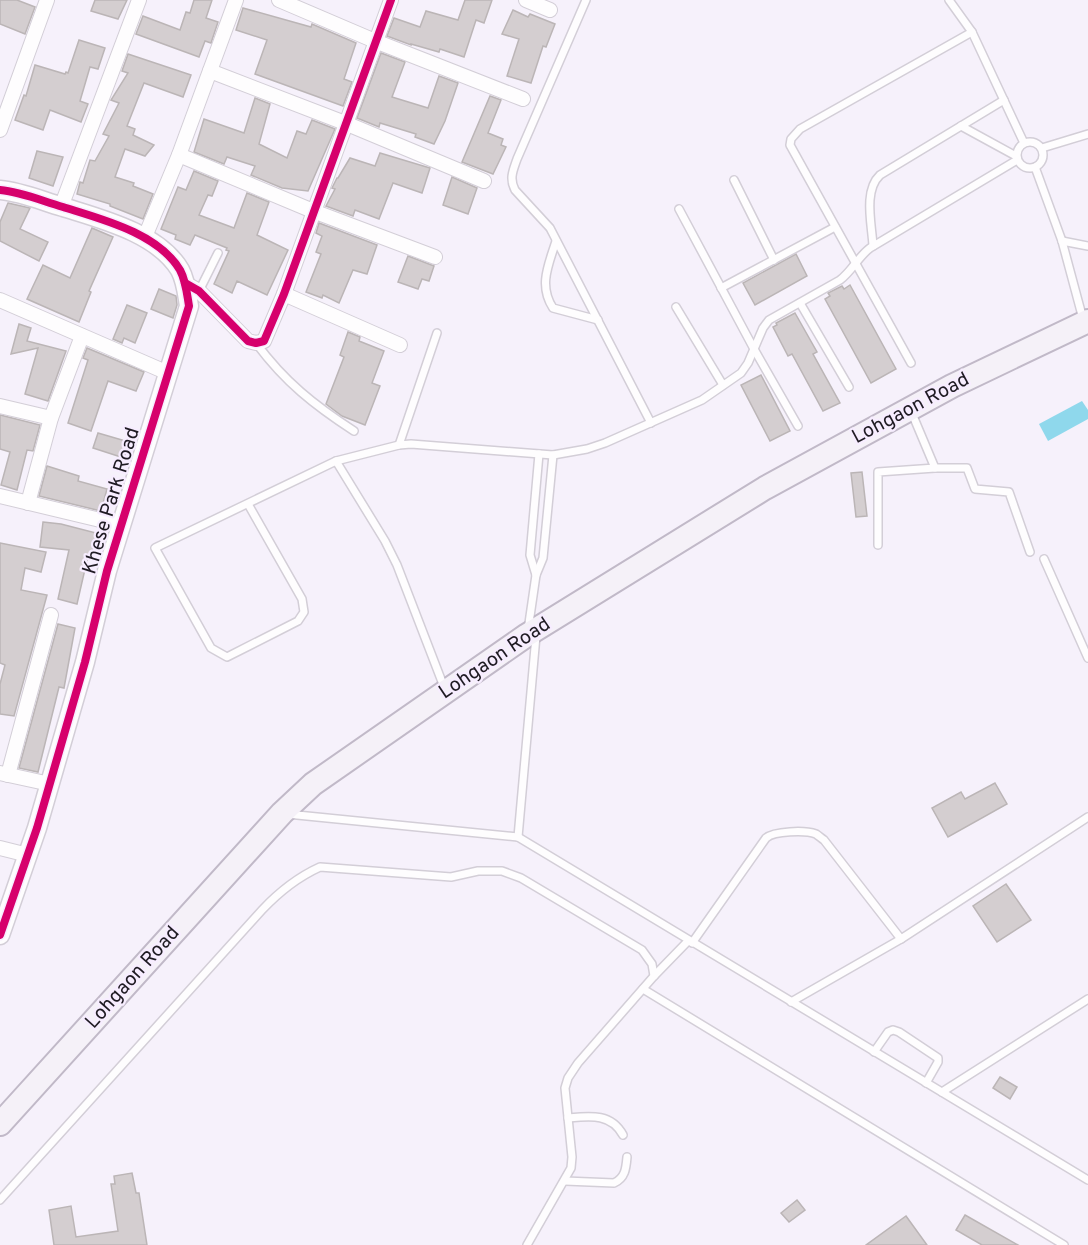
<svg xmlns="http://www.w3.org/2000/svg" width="1088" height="1245" font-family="Overpass,sans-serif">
<rect width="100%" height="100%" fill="#f6f1fb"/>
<polygon fill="#8fd8ec" points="1082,401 1088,410 1088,419 1048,441 1039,424"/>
<g fill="#d4ced0" stroke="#bbb5b6" stroke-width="1.5">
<polygon points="0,0 17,0 35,7 25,34 0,24"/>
<polygon points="95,0 127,0 118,19 91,11"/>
<polygon points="194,0 212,0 206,18 218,22 211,43 205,41 199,57 136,34 143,16 180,30 186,12 190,13"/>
<polygon points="465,0 492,0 484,23 476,20 464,57 440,49 439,52 411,44 411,45 387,36 394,18 420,27 426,11 458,20"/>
<polygon points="243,8 311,27 312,24 356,43 344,79 352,82 343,106 255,74 267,40 236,30"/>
<polygon points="513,10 528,17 530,14 555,24 546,47 543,46 531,83 507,76 519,39 502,34"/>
<polygon points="79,40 105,48 98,69 90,67 80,101 88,104 81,122 50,110 43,130 15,120 24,95 26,96 35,65 65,74 66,72 68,73"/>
<polygon points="381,53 405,62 392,97 428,108 439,76 458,83 445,121 434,144 415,137 416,134 380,123 379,127 357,118"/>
<polygon points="128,54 191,75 183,97 144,83 127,126 135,129 133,135 154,145 145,156 125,149 115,177 134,183 133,186 153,194 143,219 110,206 110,204 77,194 80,182 83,183 90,160 95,161 109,136 103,134 119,103 111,100 128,73 122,71"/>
<polygon points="490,96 501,100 488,133 503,139 501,145 506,147 493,174 462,162"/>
<polygon points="255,98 270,104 259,144 287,158 297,131 306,134 312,120 335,129 308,191 282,188 251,175 255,166 227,157 224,164 194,152 204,119 244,133"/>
<polygon points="37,151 63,157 53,186 29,178"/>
<polygon points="380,153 430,168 422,193 393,183 379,219 355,210 353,216 326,206 335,189 332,188 337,178 338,178 350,158 375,166"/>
<polygon points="194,171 218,181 212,196 208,195 199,215 234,228 247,193 269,202 257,235 288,250 267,295 237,281 232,293 214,284 229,251 226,250 227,248 195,235 190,245 175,239 176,235 161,229 178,187 186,190"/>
<polygon points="452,177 477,188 468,214 443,205"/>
<polygon points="8,203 30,208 20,229 48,242 39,261 0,241 0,222"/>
<polygon points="319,223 377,245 367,274 353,270 339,303 323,295 322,298 306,292 321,254 316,252 322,236 316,233"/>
<polygon points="92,228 113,237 89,291 91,292 79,322 27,299 43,265 70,278"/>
<polygon points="796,254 807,276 755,305 743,283"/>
<polygon points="408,256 434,266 429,281 422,279 418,289 398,282"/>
<polygon points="850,285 896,369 871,383 825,299 830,296 828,293 842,286 844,289"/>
<polygon points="159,289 176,296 177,305 173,318 151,309"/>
<polygon points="127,305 147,313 135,343 124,338 122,343 113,339"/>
<polygon points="795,313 817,352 813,354 840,403 823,411 792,354 788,356 773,327 777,325 776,323"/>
<polygon points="19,324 31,328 27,341 66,351 48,401 25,394 38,348 11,354"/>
<polygon points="348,332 360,337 359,341 384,351 372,383 380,386 365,425 342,416 326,404 344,357 340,355"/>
<polygon points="87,348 144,372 136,391 108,381 91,431 68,423 88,360 83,358"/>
<polygon points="761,375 790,431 770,441 741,385"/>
<polygon points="0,415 40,425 33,451 27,450 17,490 1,485 10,452 0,449"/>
<polygon points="98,433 129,442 124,458 93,448"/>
<polygon points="47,466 79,476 78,481 107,489 101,511 39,496"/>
<polygon points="862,472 867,516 856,517 851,473"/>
<polygon points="43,522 61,524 96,533 91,557 88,556 77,604 58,599 69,550 40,547"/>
<polygon points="0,543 46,552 41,572 25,568 21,590 47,595 14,716 0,714 0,684 5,665 0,663"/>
<polygon points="58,624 75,628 64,688 59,687 38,772 19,768"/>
<polygon points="995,783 1007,804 948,837 932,808 961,792 965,799"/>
<polygon points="1006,884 1031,920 997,942 973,906"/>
<polygon points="1000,1077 1017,1087 1010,1099 993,1088"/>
<polygon points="132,1173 136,1193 139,1193 147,1245 54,1245 49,1210 71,1206 76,1237 118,1231 111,1184 115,1184 114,1176"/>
<polygon points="797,1200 805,1210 789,1222 781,1213"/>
<polygon points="965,1215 1018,1245 982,1245 956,1230"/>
<polygon points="906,1216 927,1245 866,1245"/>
</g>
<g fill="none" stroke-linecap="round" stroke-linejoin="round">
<defs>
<g id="service">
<path d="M 586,0 L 517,159 C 513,171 509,178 515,190 L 550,228 L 651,423"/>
<polyline points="949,0 972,32 1024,143"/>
<polyline points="961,126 1016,156"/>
<circle cx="1030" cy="155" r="13"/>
<polyline points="1042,148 1088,134"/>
<polyline points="1035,167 1062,241 1083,319"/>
<polyline points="734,180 774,260"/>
<polyline points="679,209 754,349 798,426"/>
<path d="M 556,241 C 549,264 538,285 553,308 L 598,320"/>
<polyline points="1062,241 1088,246"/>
<path d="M 873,246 C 872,225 863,191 880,175 L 1004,100"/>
<polyline points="721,288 835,227"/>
<polyline points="199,291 218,253"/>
<polyline points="800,303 849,387"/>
<polyline points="676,307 723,385"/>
<path d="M 256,343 C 285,382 314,405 354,431"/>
<polyline points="911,363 790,145 791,139 800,129 972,32"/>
<polyline points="399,445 437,333"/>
<polyline points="336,461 385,541 397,565 444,687"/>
<polyline points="935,468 967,468 975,489 1009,492 1030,552"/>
<path d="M 248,504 L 302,599 L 304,612 L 298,621 L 227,657 L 211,648 L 155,548 L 336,461 L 399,445 L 411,444 L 553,455 L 587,449 L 605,443 L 702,400 L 741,373 L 748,363 L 763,328 L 769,320 L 840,280 C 852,271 858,257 870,248 L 1017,160"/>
<polyline points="878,545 878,472 935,468 911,411"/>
<polyline points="1044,559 1088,658"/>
<polyline points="536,575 530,555 539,454"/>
<polyline points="528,630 536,575 543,558 553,455"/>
<polyline points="287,814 518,837 1088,1180"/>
<polyline points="518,837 536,636"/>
<path d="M 692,943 L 766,838 C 774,831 805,830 816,834 C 819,836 821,838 824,840 L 901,939"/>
<polyline points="643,989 1064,1245"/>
<polyline points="791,1002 901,939 1088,817"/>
<polyline points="874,1052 888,1032 893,1030 899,1032 938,1058 938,1062 926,1083"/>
<polyline points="942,1092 1088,999"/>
<path d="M 568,1118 C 590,1116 611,1113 623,1135"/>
<path d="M 565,1181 L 614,1183 C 625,1178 626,1169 627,1157"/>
<path d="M 0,1200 L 262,910 C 278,893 298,877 320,867 L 451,877 L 478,871 L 502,871 L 521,878 L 642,950 L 652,964 L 654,976"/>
<polyline points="527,1245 571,1168 572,1157 565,1088 568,1078 578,1063 654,976 688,941"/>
</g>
<g id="minor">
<polyline points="279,0 375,41 523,99"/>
<polyline points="526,0 550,10"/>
<polyline points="210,71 345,123 484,181"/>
<polyline points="0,130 47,0"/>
<polyline points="179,155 313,211 435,257"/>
<polyline points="61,207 139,0"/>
<polyline points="144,239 179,155 236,0"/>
<polyline points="185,283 199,291 248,341 256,343 264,341 284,294 391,0"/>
<polyline points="284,294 400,345"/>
<polyline points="0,300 168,373"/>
<polyline points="0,406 51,418"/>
<polyline points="0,496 121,525"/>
<polyline points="28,503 51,418 82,336"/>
<polyline points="0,773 50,784"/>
<polyline points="8,775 51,615"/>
<polyline points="0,848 28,855"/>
</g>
<path id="tertiary" d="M 0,190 C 22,192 42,201 63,207 C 101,219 158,233 180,270 C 186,281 187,294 189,306 L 107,571 L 85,662 L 37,828 L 0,935"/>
<polyline id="primary" points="0,1124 282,813 313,784 527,635 765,488 952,386 1088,321"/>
</defs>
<use href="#service" stroke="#d3ced7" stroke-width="10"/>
<use href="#minor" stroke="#d3ced7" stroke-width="16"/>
<use href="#tertiary" stroke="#d3ced7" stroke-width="21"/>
<use href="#primary" stroke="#c1b9c8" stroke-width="26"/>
<use href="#service" stroke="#fefdfe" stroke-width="7"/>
<use href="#minor" stroke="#fefdfe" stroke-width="14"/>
<use href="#tertiary" stroke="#fefdfe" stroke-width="18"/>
<use href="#primary" stroke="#f5f1f8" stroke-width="22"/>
<defs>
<g id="cycleway">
<path d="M 0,190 C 22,192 42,201 63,207 C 101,219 158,233 180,270 C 186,281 187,294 189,306 L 107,571 L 85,662 L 37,828 L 0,935"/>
<polyline points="185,283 199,291 248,341 256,343 264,341 284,294 391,0"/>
</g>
</defs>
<use href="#cycleway" stroke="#f7edff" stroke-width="11"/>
<use href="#cycleway" stroke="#d6006c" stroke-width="8"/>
</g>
<g text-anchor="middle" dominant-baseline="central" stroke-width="4.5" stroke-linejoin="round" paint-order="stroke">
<g font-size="20" fill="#1f1b23" stroke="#f7edff">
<text transform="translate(911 409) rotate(-28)">Lohgaon Road</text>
<text transform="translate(112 501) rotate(-73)">Khese Park Road</text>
<text transform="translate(495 659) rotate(-34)">Lohgaon Road</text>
<text transform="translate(133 978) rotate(-48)">Lohgaon Road</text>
</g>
</g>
</svg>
